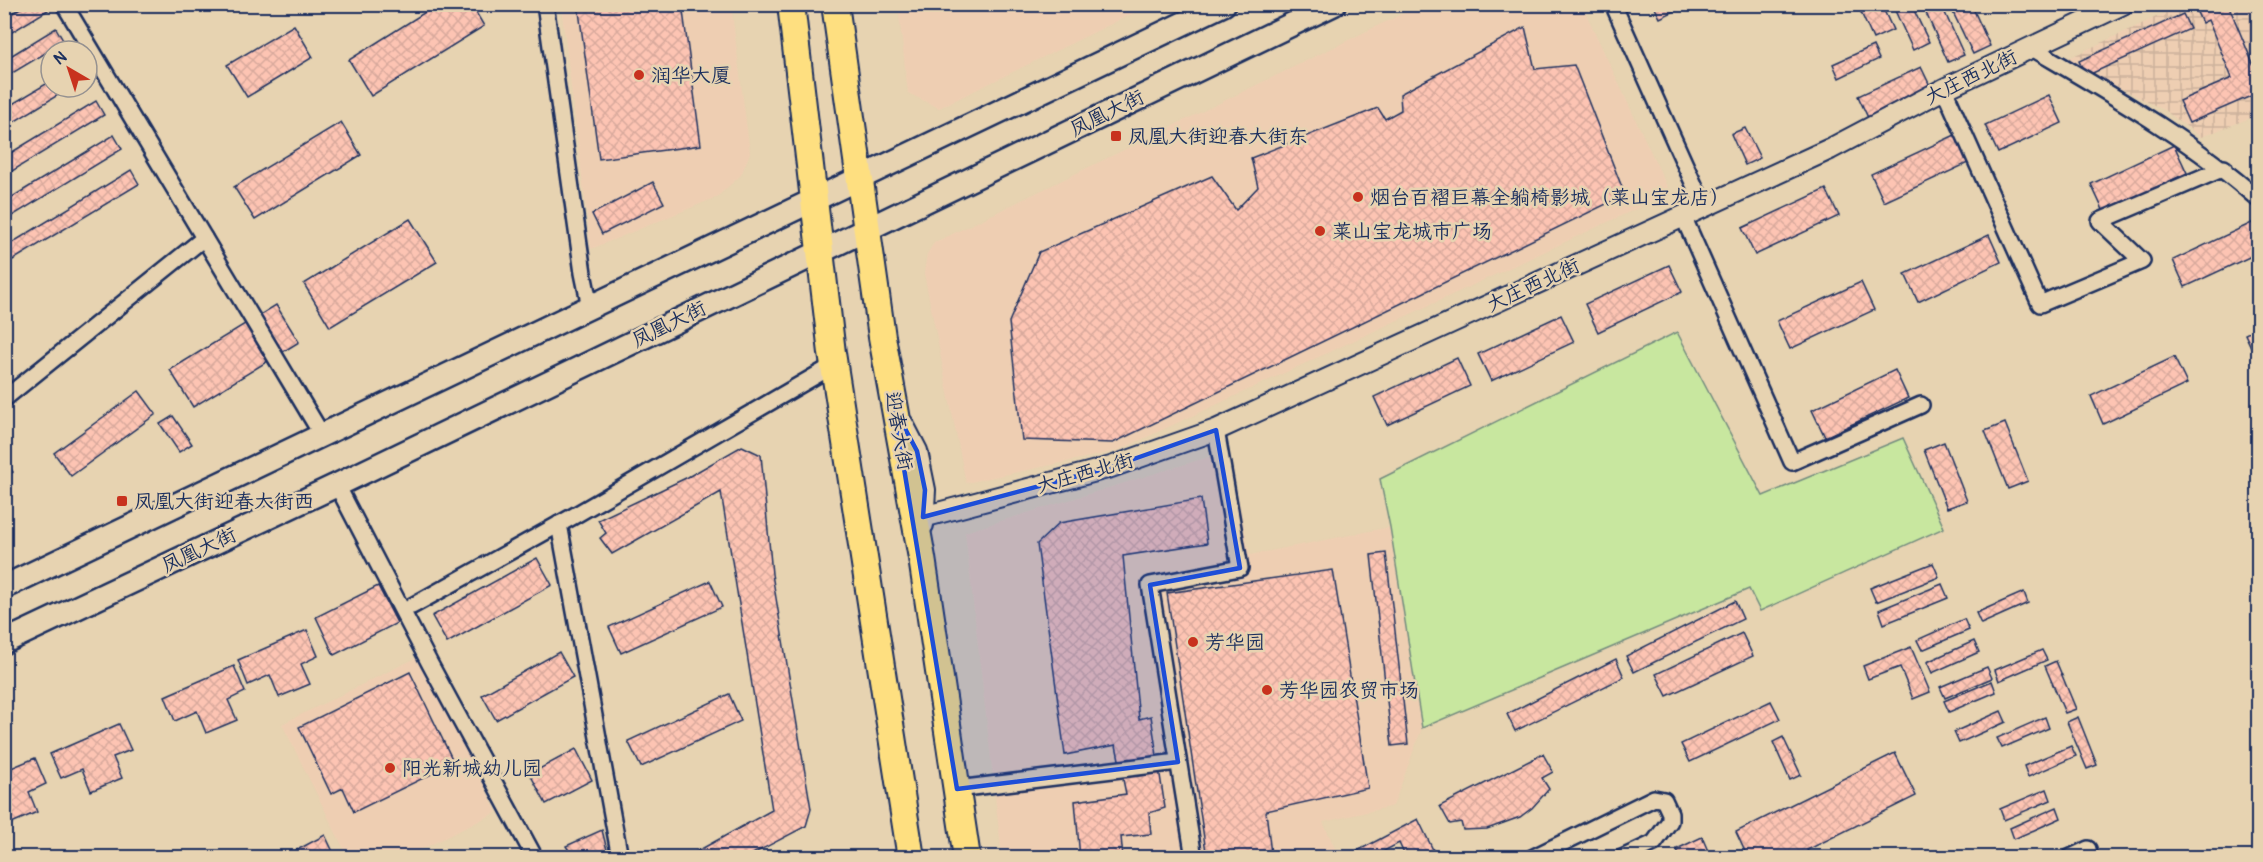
<svg xmlns="http://www.w3.org/2000/svg" width="2263" height="862" font-family="Pangolin,'LXGW WenKai TC',sans-serif">
<defs>
<pattern id="industrial-grid" width="8" height="8" patternUnits="userSpaceOnUse" patternTransform="scale(1.5)"><rect width="8" height="8" fill="#eeceb2"/><path d="M0 4h8M4 0v8" fill="none" stroke="#ccb19c"/></pattern>
<pattern id="building-cross-hatch" width="8" height="8" patternUnits="userSpaceOnUse" patternTransform="scale(1.5)"><rect width="8" height="8" fill="#fdc4b3"/><path d="M0 0l8 8M0 8l8-8" fill="none" stroke="#d8a99c"/></pattern>
</defs>
<rect width="100%" height="100%" fill="#e7d3b1"/>
<filter id="ink" filterUnits="userSpaceOnUse"><feTurbulence type="fractalNoise" baseFrequency=".0167" numOctaves="2"/><feDisplacementMap in="SourceGraphic" scale="12" xChannelSelector="R" yChannelSelector="G"/><feConvolveMatrix kernelMatrix="1 2 1 2 8 2 1 2 1" color-interpolation-filters="sRGB"/></filter>
<g filter="url(#ink)">
<g fill="#eeceb2">
<polygon points="561,5 731,5 750,153 741,175 717,197 591,249"/>
<polygon points="898,5 898,4 1150,5 939,108 908,93"/>
<polygon points="1420,5 1582,5 1670,193 1117,451 966,483 924,273 927,254 934,243"/>
<polygon points="1228,451 1250,555 1390,527 1422,728 1393,806 1323,822 1339,857 1002,857 965,532"/>
<polygon points="420,656 497,812 406,857 348,857 282,724"/>
</g>
<polygon fill="url(#industrial-grid)" points="2182,5 2258,5 2258,115 2201,137 2164,110 2066,61 2069,58"/>
<polygon fill="#c8e79f" stroke="#728b7e" stroke-width="1.5" points="1677,332 1763,496 1903,438 1944,528 1760,611 1749,589 1422,728 1390,527 1380,479"/>
<g fill="url(#building-cross-hatch)" stroke="#1b2f5e" stroke-width="1.5">
<polygon points="27,4 45,4 48,10 4,37 4,18"/>
<polygon points="438,4 471,4 484,26 371,96 349,60"/>
<polygon points="578,4 682,4 701,145 599,159"/>
<polygon points="1653,4 1689,4 1660,18"/>
<polygon points="1867,4 1881,4 1893,30 1873,39 1859,8"/>
<polygon points="1892,4 1911,4 1929,42 1913,50"/>
<polygon points="1922,4 1941,4 1964,55 1948,62"/>
<polygon points="1949,4 1971,4 1990,46 1973,54"/>
<polygon points="2203,4 2228,4 2258,76 2258,93 2189,123 2179,101 2232,78 2208,20 2202,23 2195,8"/>
<polygon points="2183,14 2190,29 2086,76 2079,61"/>
<polygon points="294,25 313,57 247,97 227,65"/>
<polygon points="1525,27 1535,69 1574,65 1625,195 1113,443 1022,440 1009,322 1039,252 1212,176 1236,210 1258,187 1251,158 1378,108 1385,119 1401,110 1400,94"/>
<polygon points="56,28 64,42 4,78 4,60"/>
<polygon points="1873,46 1879,59 1839,78 1833,64"/>
<polygon points="1921,67 1933,92 1870,122 1858,96"/>
<polygon points="51,81 51,87 71,87 4,128 4,109"/>
<polygon points="2049,95 2062,123 1998,153 1985,125"/>
<polygon points="96,101 104,115 4,176 4,157"/>
<polygon points="341,122 361,155 255,220 234,187"/>
<polygon points="1745,128 1760,158 1745,165 1731,134"/>
<polygon points="114,135 122,149 4,221 4,202"/>
<polygon points="1955,135 1968,163 1884,202 1871,174"/>
<polygon points="2174,145 2187,173 2104,212 2091,184"/>
<polygon points="131,170 139,184 13,260 5,247"/>
<polygon points="653,182 664,203 602,234 592,214"/>
<polygon points="1826,189 1839,216 1755,255 1742,228"/>
<polygon points="410,219 437,262 330,327 304,284"/>
<polygon points="2256,221 2258,226 2258,253 2185,287 2173,260"/>
<polygon points="1989,235 2001,262 1918,302 1905,274"/>
<polygon points="1669,265 1682,292 1598,332 1585,304"/>
<polygon points="1861,282 1874,310 1790,349 1777,321"/>
<polygon points="276,305 299,342 193,407 170,370"/>
<polygon points="1561,315 1574,342 1491,381 1478,354"/>
<polygon points="2258,328 2258,362 2245,334"/>
<polygon points="2174,357 2187,384 2103,424 2091,396"/>
<polygon points="1457,358 1470,386 1387,425 1374,397"/>
<polygon points="1895,370 1908,398 1825,437 1812,410"/>
<polygon points="139,391 156,414 71,476 54,453"/>
<polygon points="173,416 192,444 179,452 160,424"/>
<polygon points="2005,423 2028,481 2008,489 1985,431"/>
<polygon points="1944,442 1967,501 1947,508 1924,450"/>
<polygon points="742,446 761,455 772,574 811,809 806,826 745,858 685,858 772,810 721,492 612,554 600,538 606,533 598,520 688,477"/>
<polygon points="4,460 13,472 4,478"/>
<polygon points="1201,499 1207,543 1123,556 1139,719 1151,716 1165,808 1149,813 1151,834 1121,837 1123,858 1080,858 1075,801 1126,794 1116,745 1065,755 1037,544 1059,523"/>
<polygon points="1386,553 1408,744 1392,746 1371,555"/>
<polygon points="537,558 552,585 447,643 432,616"/>
<polygon points="1933,563 1939,577 1876,602 1870,588"/>
<polygon points="1333,570 1368,788 1266,811 1271,854 1242,858 1207,858 1167,593"/>
<polygon points="710,581 722,607 621,653 609,627"/>
<polygon points="1942,584 1948,598 1884,624 1879,610"/>
<polygon points="378,586 397,623 334,655 316,617"/>
<polygon points="2024,592 2028,603 1981,624 1976,613"/>
<polygon points="1735,601 1743,619 1634,672 1626,656"/>
<polygon points="1964,619 1969,630 1922,650 1917,640"/>
<polygon points="307,630 318,656 301,664 310,684 279,697 270,675 248,685 238,660"/>
<polygon points="1742,633 1753,656 1667,696 1656,674"/>
<polygon points="1974,641 1979,652 1932,673 1927,662"/>
<polygon points="1911,647 1930,692 1913,699 1900,667 1868,679 1863,666"/>
<polygon points="2042,650 2047,660 1999,681 1995,670"/>
<polygon points="559,652 573,677 496,720 482,695"/>
<polygon points="1616,659 1624,677 1515,731 1507,714"/>
<polygon points="2056,661 2076,709 2065,713 2045,666"/>
<polygon points="234,666 245,692 228,700 237,720 206,733 197,711 175,721 165,696"/>
<polygon points="1987,667 1992,678 1945,698 1940,687"/>
<polygon points="410,672 454,763 354,812 343,788 331,794 299,727"/>
<polygon points="1992,681 1996,692 1949,712 1944,701"/>
<polygon points="729,694 741,721 641,767 628,741"/>
<polygon points="1771,701 1780,719 1690,762 1681,744"/>
<polygon points="2001,711 2006,722 1959,743 1954,732"/>
<polygon points="2045,717 2049,728 2002,748 1997,738"/>
<polygon points="2078,717 2097,765 2087,769 2067,722"/>
<polygon points="119,724 131,750 113,757 122,778 91,791 82,769 61,778 50,754"/>
<polygon points="1783,737 1801,775 1790,780 1773,742"/>
<polygon points="2071,746 2076,756 2028,777 2024,766"/>
<polygon points="576,749 592,780 546,804 530,774"/>
<polygon points="1895,753 1916,796 1807,850 1811,858 1748,858 1736,832"/>
<polygon points="1543,754 1553,772 1542,778 1549,789 1532,808 1520,817 1487,829 1463,830 1461,822 1450,824 1440,806"/>
<polygon points="35,758 46,784 29,792 37,812 7,825 4,819 4,771"/>
<polygon points="2047,789 2051,800 2004,820 2000,809"/>
<polygon points="2057,807 2061,818 2014,839 2010,828"/>
<polygon points="1418,819 1437,858 1406,858 1399,843 1382,852 1385,858 1344,858"/>
<polygon points="602,830 609,858 574,858 566,846"/>
<polygon points="325,835 336,858 282,858"/>
<polygon points="1702,837 1711,858 1680,858 1677,849"/>
</g>
<g fill="none" stroke-linecap="round" stroke-linejoin="round">
<defs>
<g id="minor">
<polyline points="64,4 322,435"/>
<polyline points="545,4 583,273 590,307"/>
<polyline points="1613,4 1704,207"/>
<path d="M 2032,48 C 2110,94 2190,139 2258,199"/>
<polyline points="1944,89 2040,304 2142,261 2100,221 2224,168"/>
<polyline points="1683,216 1792,462 1921,405"/>
<polyline points="4,399 204,238"/>
<polyline points="337,485 430,664 535,858"/>
<polyline points="559,524 620,858"/>
<polyline points="412,606 572,517 834,365"/>
<polyline points="957,789 1178,762"/>
<polyline points="1194,858 1150,585 1240,568 1216,430"/>
<polyline points="1532,858 1654,798 1664,800 1670,813 1670,821 1654,843 1622,858"/>
<polyline points="2069,858 2088,849"/>
</g>
<g id="tertiary">
<polyline points="903,424 917,451 925,490 923,525"/>
<polyline points="923,517 1111,467 1216,430 1830,149 1944,89 2123,4"/>
</g>
<g id="secondary">
<polyline points="4,587 1224,4"/>
<polyline points="4,642 337,485 1334,4"/>
</g>
<g id="primary">
<polyline points="791,4 832,353 911,858"/>
<polyline points="835,4 882,337 922,558 967,858"/>
</g>
</defs>
<use href="#minor" stroke="#1b2f5e" stroke-width="20"/>
<use href="#tertiary" stroke="#1b2f5e" stroke-width="24"/>
<use href="#secondary" stroke="#1b2f5e" stroke-width="27"/>
<use href="#primary" stroke="#1b2f5e" stroke-width="30"/>
<use href="#minor" stroke="#e7d3b1" stroke-width="15"/>
<use href="#tertiary" stroke="#e7d3b1" stroke-width="20"/>
<use href="#secondary" stroke="#e7d3b1" stroke-width="22"/>
<use href="#primary" stroke="#fedf80" stroke-width="26"/>
</g>
</g>
<path fill="#1d4ed8" fill-opacity="0.2" stroke="#1d4ed8" stroke-width="4.5" stroke-linejoin="round" d="M 894,408 L 917,451 L 925,490 L 923,517 L 1111,467 L 1216,430 L 1240,568 L 1150,585 L 1178,762 L 957,789 Z"/>
<g fill="#c8321e" stroke="#e7d3b1" stroke-width="2">
<circle cx="639" cy="75" r="6"/>
<rect x="1110" y="130" width="12" height="12" rx="3"/>
<circle cx="1358" cy="197" r="6"/>
<circle cx="1320" cy="231" r="6"/>
<rect x="116" y="495" width="12" height="12" rx="3"/>
<circle cx="1193" cy="642" r="6"/>
<circle cx="1267" cy="690" r="6"/>
<circle cx="390" cy="768" r="6"/>
</g>
<g text-anchor="middle" dominant-baseline="central" stroke-width="5" stroke-linejoin="round" paint-order="stroke">
<g font-size="20" fill="#1b2f5e" stroke="#e7d3b1" text-anchor="start">
<text x="651" y="75">润华大厦</text>
<text x="1128" y="136">凤凰大街迎春大街东</text>
<text x="1370" y="197">烟台百褶巨幕全躺椅影城（莱山宝龙店）</text>
<text x="1332" y="231">莱山宝龙城市广场</text>
<text x="134" y="501">凤凰大街迎春大街西</text>
<text x="1205" y="642">芳华园</text>
<text x="1279" y="690">芳华园农贸市场</text>
<text x="402" y="768">阳光新城幼儿园</text>
</g>
<g font-size="20" fill="#1b2f5e" stroke="#e7d3b1">
<text transform="translate(1971 77) rotate(-26)">大庄西北街</text>
<text transform="translate(1107 113) rotate(-26)">凤凰大街</text>
<text transform="translate(1533 285) rotate(-25)">大庄西北街</text>
<text transform="translate(669 324) rotate(-26)">凤凰大街</text>
<text transform="translate(899 431) rotate(80)">迎春大街</text>
<text transform="translate(1085 473) rotate(-16)">大庄西北街</text>
<text transform="translate(199 550) rotate(-25)">凤凰大街</text>
</g>
</g>
<rect width="2263" height="862" fill="none" stroke="#e7d3b1" stroke-width="24"/>
<rect x="12" y="12" width="2239" height="838" fill="none" stroke="#1b2f5e" stroke-width="2" filter="url(#ink)"/>
<g transform="translate(69 69) rotate(321)"><circle r="28" fill="#e7d3b1" stroke="#959190" stroke-width="1.5"/>
<path d="M0-4.5L10 22L0 15L-10 22Z" fill="#c8321e"/>
<text y="-9" font-size="16" font-weight="bold" text-anchor="middle" fill="#1b2f5e">N</text>
</g>
</svg>
